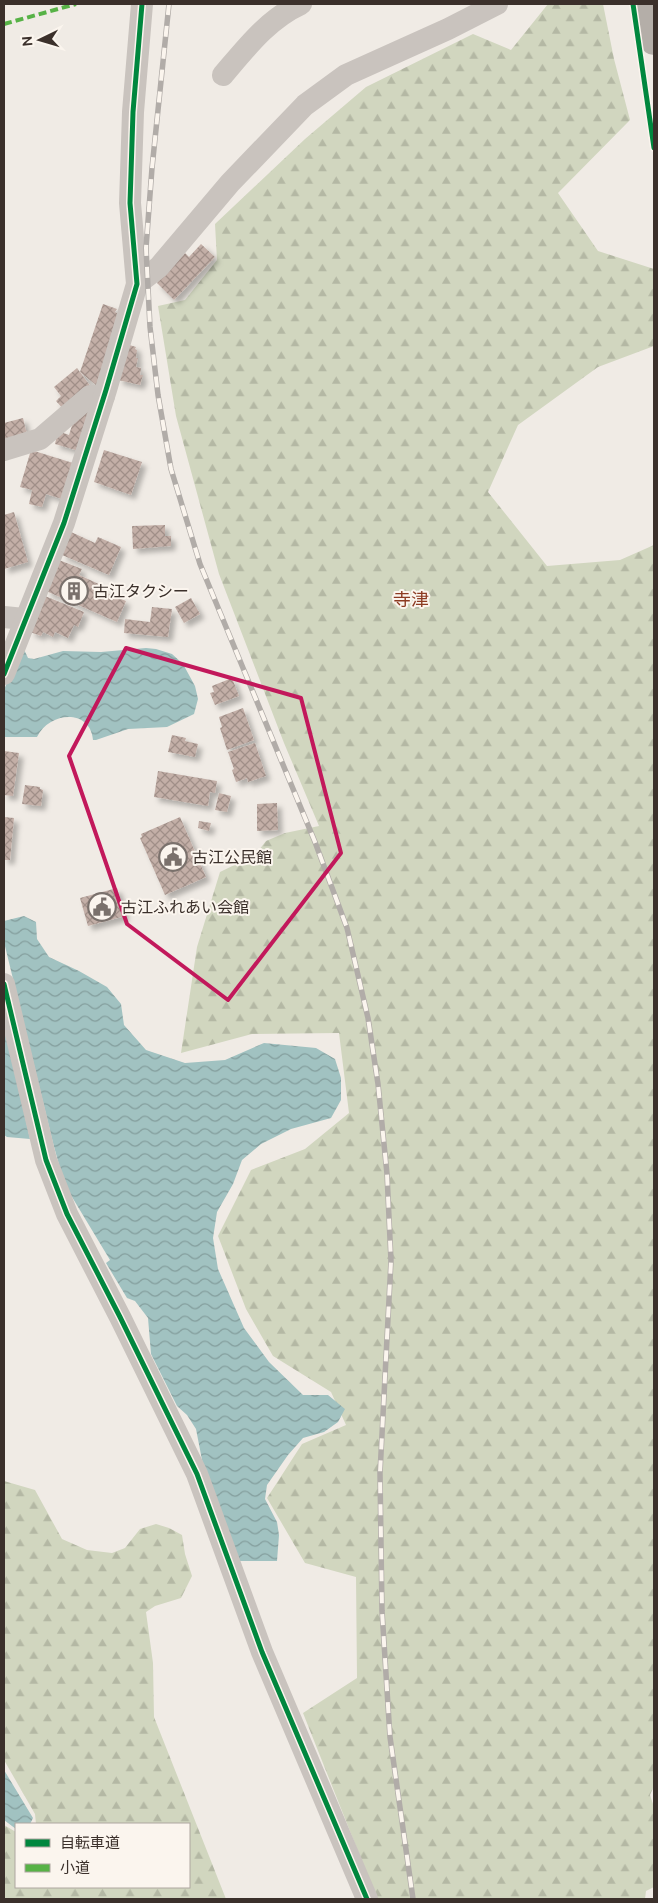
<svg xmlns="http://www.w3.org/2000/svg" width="658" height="1903" font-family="Ubuntu,'Noto Sans JP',sans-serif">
<defs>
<pattern id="forest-firs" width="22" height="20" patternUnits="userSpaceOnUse" patternTransform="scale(1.25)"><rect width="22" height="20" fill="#d1d6bf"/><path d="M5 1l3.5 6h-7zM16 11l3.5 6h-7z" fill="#b4b8a4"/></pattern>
<pattern id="water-waves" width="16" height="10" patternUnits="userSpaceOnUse" patternTransform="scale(1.25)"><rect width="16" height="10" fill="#a1c2c1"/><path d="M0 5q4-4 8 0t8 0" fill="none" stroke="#849e9d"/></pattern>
<pattern id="building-cross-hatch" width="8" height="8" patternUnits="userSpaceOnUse" patternTransform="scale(1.25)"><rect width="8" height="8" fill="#c3afa7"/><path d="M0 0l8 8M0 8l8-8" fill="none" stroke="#a08f88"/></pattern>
<filter id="shadow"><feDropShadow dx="4.5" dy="4.5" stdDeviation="2.5" flood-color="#0004"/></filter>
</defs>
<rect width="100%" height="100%" fill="#f0ebe5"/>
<g fill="url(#forest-firs)">
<polygon points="548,4 603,4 614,59 630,120 558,193 598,251 654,269 654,346 598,367 518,425 488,492 547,566 620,560 654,545 654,1786 650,1795 654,1807 654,1887 646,1891 645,1899 377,1899 303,1713 357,1678 356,1577 305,1563 267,1498 302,1444 346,1425 331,1392 273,1356 246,1309 218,1236 251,1170 305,1149 349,1113 339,1033 252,1034 181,1053 197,947 220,872 255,855 266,841 285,833 319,826 284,743 219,574 176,416 158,306 185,300 217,260 215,224 305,139 366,87 473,34 511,50"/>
<polygon points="4,1481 35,1490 62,1539 87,1550 112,1553 125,1548 140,1529 156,1524 169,1528 182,1535 185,1554 192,1576 181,1598 155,1606 146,1612 153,1663 154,1717 226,1899 4,1899 4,1825 16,1832 16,1887 189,1887 189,1824 36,1824 35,1814 4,1760"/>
</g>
<g fill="url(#water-waves)">
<path d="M 22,645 L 28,658 L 34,659 L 63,651 L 101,652 L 146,648 L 156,649 L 172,654 L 183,664 L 195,686 L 198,699 L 194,714 L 167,727 L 128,729 L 96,740 L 93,740 C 90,708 49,712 37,737 L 4,737 L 4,690 Z"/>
<polygon points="24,916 36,922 37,939 49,957 79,971 107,987 121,1004 124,1025 146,1050 185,1063 225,1060 264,1043 316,1048 335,1059 341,1078 341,1100 331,1118 291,1129 261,1144 242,1160 233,1184 217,1212 213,1238 218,1269 244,1328 269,1362 303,1395 328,1395 345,1409 338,1422 324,1432 303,1438 288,1455 267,1485 265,1499 277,1522 279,1535 277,1561 238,1561 202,1460 196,1429 187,1415 177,1406 151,1354 148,1318 135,1301 127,1298 106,1263 110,1260 72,1197 68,1197 53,1143 4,942 4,921"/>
<polygon points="4,1021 30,1139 7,1137 4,1135"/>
<polygon points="4,1770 33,1818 30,1824 16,1824 16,1829 4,1820"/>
</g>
<g fill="url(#building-cross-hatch)" filter="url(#shadow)">
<polygon points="201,244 215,257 174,300 157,283 185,253 189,257"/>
<polygon points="103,304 117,309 115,312 119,314 96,385 80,372"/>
<polygon points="126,344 136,347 135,349 137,350 136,358 138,358 136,367 141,368 140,375 143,375 140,385 118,380"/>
<polygon points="77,368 91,387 64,410 56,401 61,396 54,387"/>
<polygon points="93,409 79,451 55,444 58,431 69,435 76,413"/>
<polygon points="23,418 27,435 4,441 4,423"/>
<polygon points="31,450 73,463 62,499 46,494 42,507 29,504 32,490 20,487"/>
<polygon points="104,450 142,462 131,495 94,482"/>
<polygon points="14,512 28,562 4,569 4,515"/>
<polygon points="165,525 165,536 171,536 171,546 133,549 132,526"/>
<polygon points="71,532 95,543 98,537 121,547 109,575 62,555"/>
<polygon points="59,560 82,569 79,575 101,585 100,590 126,601 117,622 46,591"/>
<polygon points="45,596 84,612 78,627 74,625 68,638 55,632 53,637 43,632 41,636 30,632"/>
<polygon points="191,598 200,614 184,623 175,607"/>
<polygon points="152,607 172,609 168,637 124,633 125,619 150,622"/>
<polygon points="232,678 239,696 215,705 210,693 214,692 212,686"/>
<polygon points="243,708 254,740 227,750 220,728 222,727 219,717"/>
<polygon points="172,735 186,738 185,741 198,744 195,757 168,752"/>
<polygon points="255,743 266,776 248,782 247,778 236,782 232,770 234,769 228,752"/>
<polygon points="4,751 19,753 13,796 4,795"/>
<polygon points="158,771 217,781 215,793 210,792 208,806 154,797"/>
<polygon points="25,785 40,787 40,789 43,790 41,806 22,804"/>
<polygon points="219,793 231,796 227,812 215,810"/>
<polygon points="277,803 278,830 257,831 257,804"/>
<polygon points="4,817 14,818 10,860 4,860"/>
<polygon points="180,817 206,877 165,895 140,838 142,837 141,834"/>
<polygon points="199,821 211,823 209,831 198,828"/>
<polygon points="117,888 125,916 88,926 80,898"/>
</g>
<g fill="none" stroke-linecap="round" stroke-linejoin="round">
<g stroke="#c9c3be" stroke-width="22">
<path d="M 223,75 C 246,48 268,19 301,4"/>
<polyline points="137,284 159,267 230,183 305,105 346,75 448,29 497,4"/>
<polyline points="4,450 40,439 90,396 104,396"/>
<polyline points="4,617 24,619"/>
<polyline points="4,674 64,523 106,390 137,284 130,203 133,112 142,4"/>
<polyline points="4,984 46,1160 67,1214 120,1317 197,1474 262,1652 367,1899"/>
</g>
<polyline stroke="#b4aea8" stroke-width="28" points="649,4 654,41"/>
<defs>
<polyline id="rail" points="169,4 152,168 146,248 150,327 158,395 171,469 200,564 315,842 347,928 368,1018 378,1084 387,1174 391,1261 380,1473 382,1611 390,1737 413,1899"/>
</defs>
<use href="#rail" stroke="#b1aca8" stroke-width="5.5"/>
<use href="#rail" stroke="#fbf5ee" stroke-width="4" stroke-dasharray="11" stroke-linecap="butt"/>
<polyline stroke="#57b246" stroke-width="4" stroke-dasharray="8 4" stroke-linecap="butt" points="4,24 76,4"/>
<defs>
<g id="cycleway">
<polyline points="633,4 654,148"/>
<polyline points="4,674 64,523 106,390 137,284 130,203 133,112 142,4"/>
<polyline points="4,984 46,1160 67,1214 120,1317 197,1474 262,1652 367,1899"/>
</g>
</defs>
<use href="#cycleway" stroke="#fbf5ee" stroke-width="8"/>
<use href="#cycleway" stroke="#00873e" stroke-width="5"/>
</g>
<path fill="none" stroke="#c2185b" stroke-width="4" stroke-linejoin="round" d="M 126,648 L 301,698 L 341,853 L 228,1000 L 127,924 L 69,756 Z"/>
<defs>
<symbol id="building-ring" viewBox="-11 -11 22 22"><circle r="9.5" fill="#fbf5ee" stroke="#7a716c" stroke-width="1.5"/><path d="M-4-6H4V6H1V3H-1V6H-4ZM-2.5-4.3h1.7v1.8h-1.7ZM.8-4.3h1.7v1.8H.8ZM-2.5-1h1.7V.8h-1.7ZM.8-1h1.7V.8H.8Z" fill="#7a716c"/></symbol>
<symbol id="civic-ring" viewBox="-11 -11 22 22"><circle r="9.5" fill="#fbf5ee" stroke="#7a716c" stroke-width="1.5"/><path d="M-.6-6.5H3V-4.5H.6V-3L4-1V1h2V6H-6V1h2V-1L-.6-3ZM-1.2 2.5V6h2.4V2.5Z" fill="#7a716c"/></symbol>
</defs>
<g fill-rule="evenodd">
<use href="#building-ring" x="58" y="575" width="32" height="32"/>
<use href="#civic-ring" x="157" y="841" width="32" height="32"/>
<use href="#civic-ring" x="86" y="891" width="32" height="32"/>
</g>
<g text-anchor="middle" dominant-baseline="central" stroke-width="4" stroke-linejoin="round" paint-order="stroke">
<g font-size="16" fill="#3b302b" stroke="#fbf5ee" text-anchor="start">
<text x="93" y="591">古江タクシー</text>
<text x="192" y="857">古江公民館</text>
<text x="121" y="907">古江ふれあい会館</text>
</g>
<g font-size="18" fill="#8c3b22" stroke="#fbf5ee">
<text x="411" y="599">寺津</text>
</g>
</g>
<rect width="658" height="1903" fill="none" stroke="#3b302b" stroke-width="10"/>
<rect x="15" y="1823" width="175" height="65" fill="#fbf5ee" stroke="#aea6a0"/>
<rect x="25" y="1839" width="25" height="8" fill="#00873e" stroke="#aea6a0"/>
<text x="60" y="1848" font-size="15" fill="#3b302b">自転車道</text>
<rect x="25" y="1864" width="25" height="8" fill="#57b246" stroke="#aea6a0"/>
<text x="60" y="1873" font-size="15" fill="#3b302b">小道</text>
<g transform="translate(40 40) rotate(265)" stroke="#fbf5ee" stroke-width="4" paint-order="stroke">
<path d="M0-4L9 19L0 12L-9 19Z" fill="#3b302b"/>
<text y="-8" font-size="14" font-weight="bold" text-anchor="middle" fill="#3b302b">N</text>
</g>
</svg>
